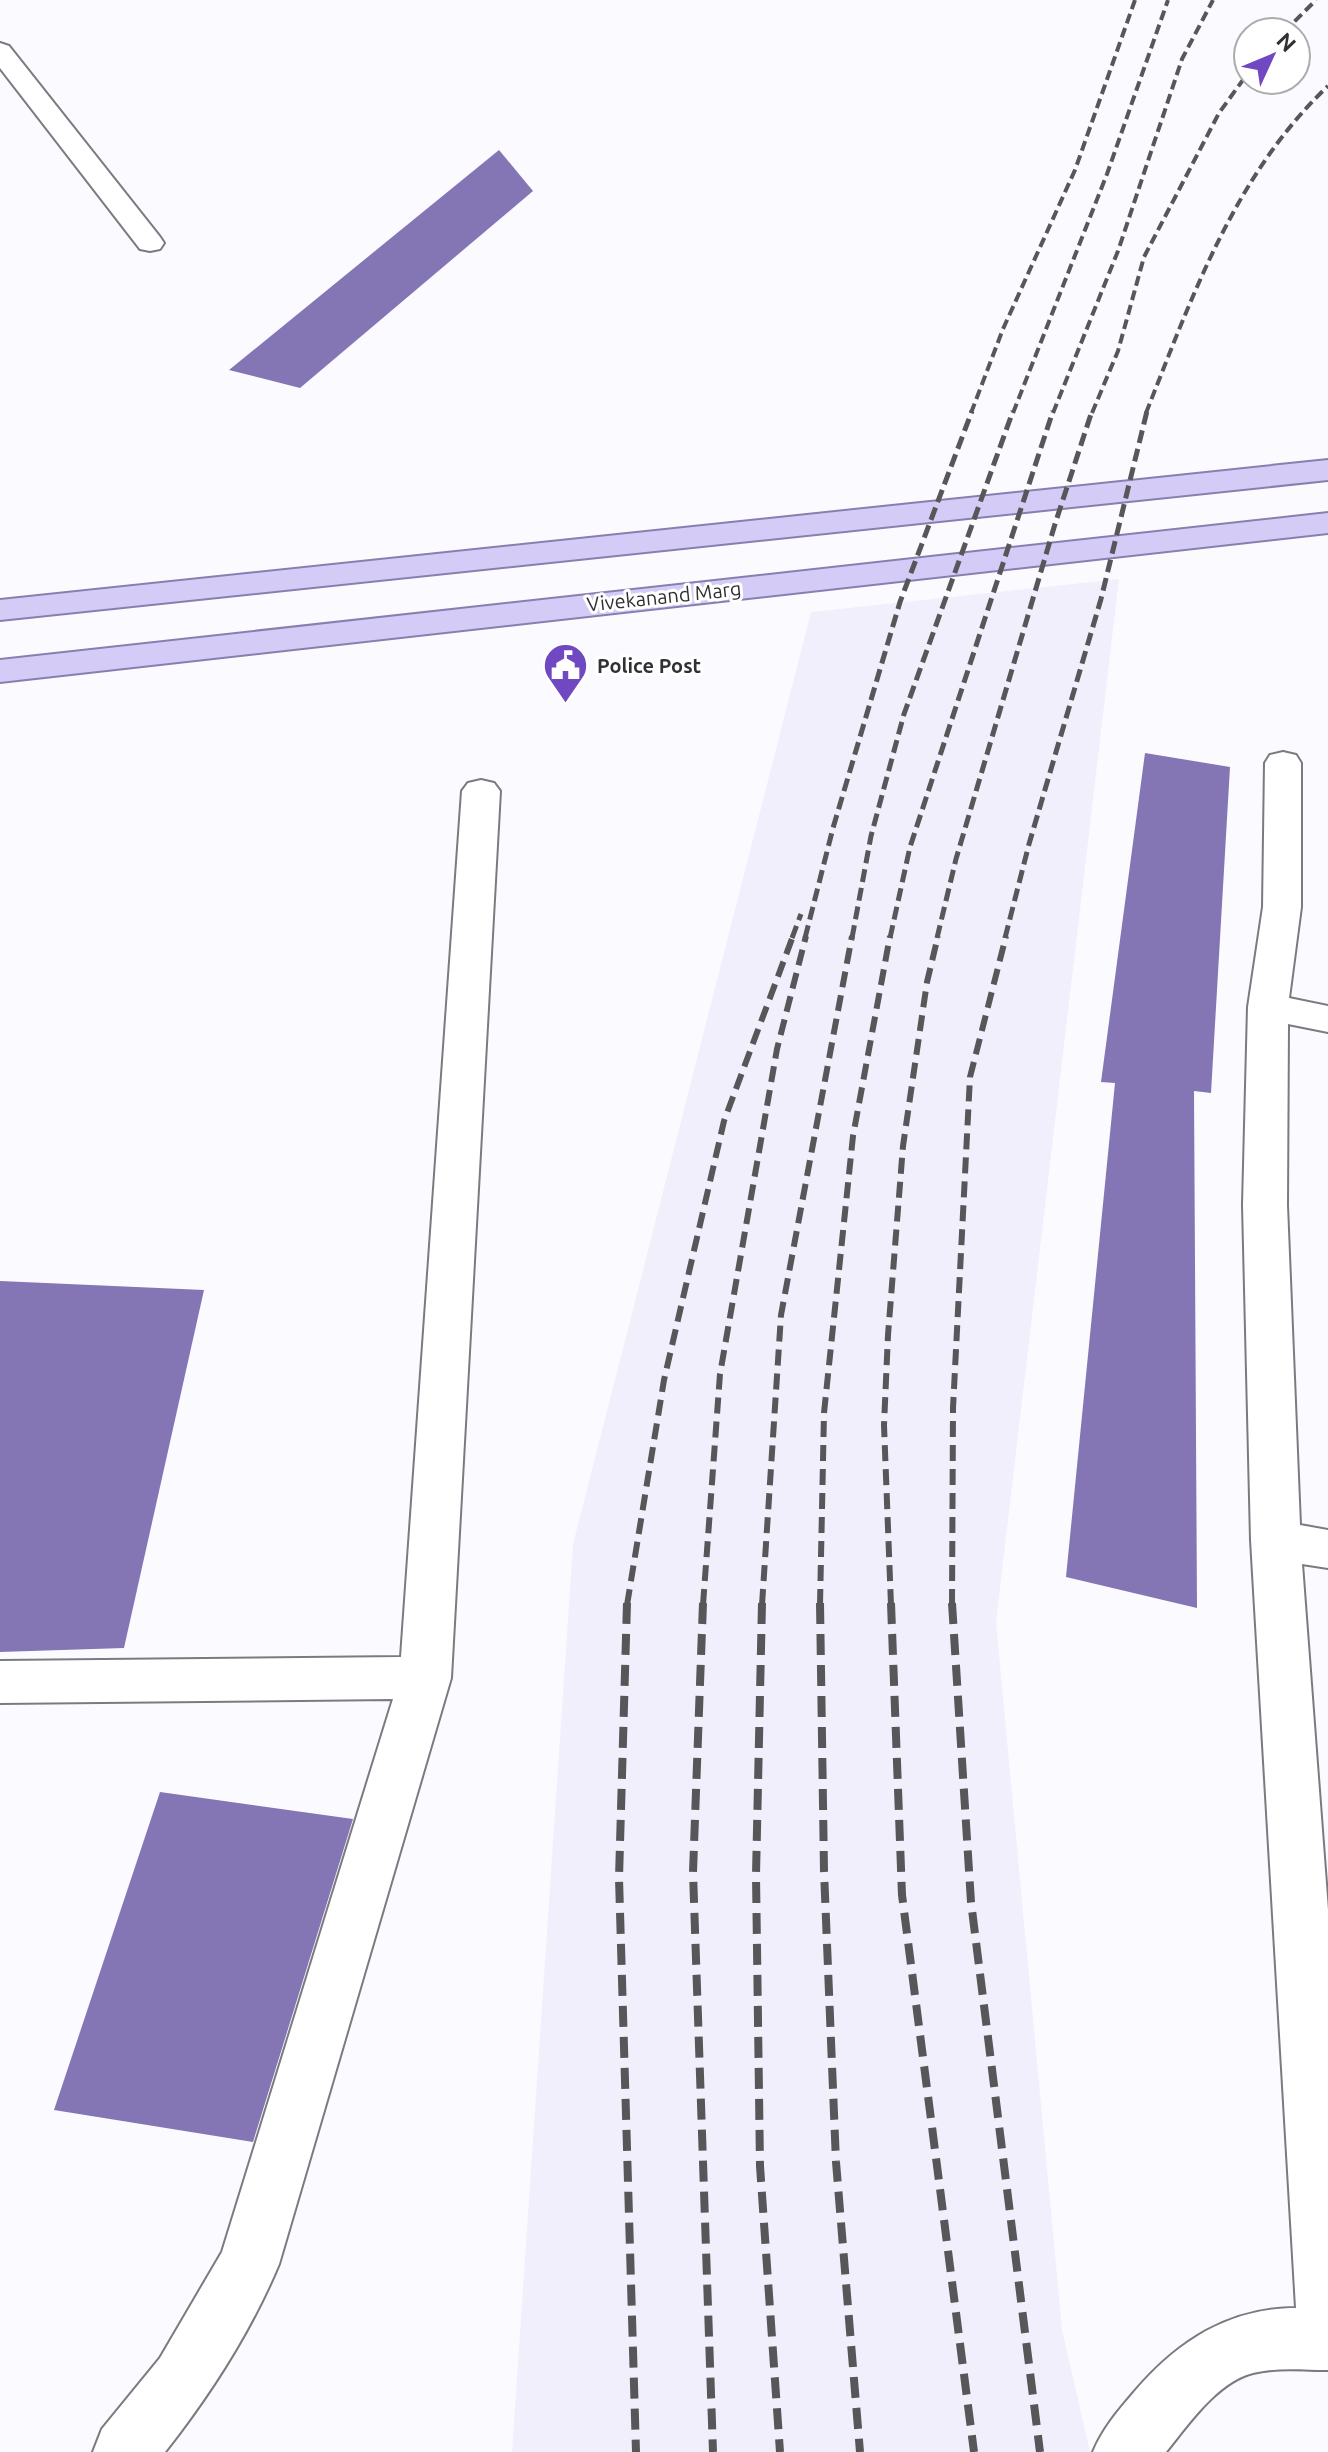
<svg xmlns="http://www.w3.org/2000/svg" width="1328" height="2452" font-family="Ubuntu,sans-serif">
<rect width="100%" height="100%" fill="#fbfbff"/>
<polygon fill="#f2effd" points="1119,579 996,1622 1062,2329 1090,2452 512,2452 573,1544 811,612"/>
<g fill="#8475b5">
<polygon points="499,150 533,191 300,388 229,370"/>
<polygon points="1145,753 1230,767 1211,1093 1194,1091 1197,1608 1066,1577 1115,1083 1101,1082"/>
<polygon points="0,1281 204,1290 124,1648 0,1652"/>
<polygon points="160,1792 353,1819 253,2142 54,2110"/>
</g>
<g fill="none" stroke-linecap="round" stroke-linejoin="round">
<defs>
<g id="minor">
<polygon points="0,43 9,46 160,237 164,243 160,249 150,251 140,249 0,68"/>
<path d="M 1283,752 L 1296,755 L 1301,763 L 1301,907 L 1289,998 L 1328,1006 L 1328,1032 L 1288,1024 L 1287,1205 L 1300,1525 L 1328,1530 L 1328,1568 L 1302,1564 L 1328,1910 L 1328,2370 C 1303,2370 1277,2367 1253,2373 C 1217,2382 1188,2425 1166,2452 L 1093,2452 C 1103,2428 1118,2411 1135,2391 C 1178,2341 1229,2308 1296,2308 L 1251,1540 L 1243,1205 L 1248,1007 L 1263,907 L 1265,763 L 1270,755 Z"/>
<path d="M 481,780 L 494,783 L 500,791 L 451,1678 L 279,2264 C 251,2331 210,2395 165,2452 L 93,2452 L 102,2429 L 160,2358 L 222,2252 L 393,1699 L 0,1703 L 0,1661 L 401,1657 L 462,791 L 468,783 Z"/>
</g>
<g id="major">
<polygon points="1328,460 1328,480 0,620 0,600"/>
<polygon points="1328,513 1328,533 0,682 0,660"/>
</g>
</defs>
<use href="#minor" stroke="#7b7a80" stroke-width="4"/>
<use href="#major" stroke="#897faf" stroke-width="4"/>
<use href="#minor" fill="#fff" fill-rule="evenodd"/>
<use href="#major" fill="#d5cbf7" fill-rule="evenodd"/>
<g stroke="#575659" stroke-width="4" stroke-dasharray="10 5" stroke-linecap="butt">
<polyline points="1284,32 1316,0"/>
<polyline points="971,413 1003,329 1075,170 1135,0"/>
<polyline points="1013,413 1107,174 1168,0"/>
<polyline points="1053,413 1118,251 1182,59 1213,0"/>
<polyline points="1092,413 1118,351 1144,257 1219,113 1248,73"/>
<path d="M 1146,413 C 1192,297 1235,174 1328,86"/>
</g>
<g stroke="#575659" stroke-width="5" stroke-dasharray="13 6" stroke-linecap="butt">
<polyline points="792,938 801,914"/>
<polyline points="805,938 833,828 900,602 972,411"/>
<polyline points="852,938 871,836 904,714 1013,411"/>
<polyline points="890,938 910,847 1053,411"/>
<polyline points="937,938 956,859 1055,524 1092,411"/>
<polyline points="1005,938 1029,844 1101,599 1147,411"/>
</g>
<g stroke="#575659" stroke-width="6" stroke-dasharray="16 8" stroke-linecap="butt">
<polyline points="627,1605 664,1380 724,1121 793,936"/>
<polyline points="703,1605 720,1374 777,1049 806,936"/>
<polyline points="762,1605 781,1315 852,936"/>
<polyline points="820,1605 824,1413 853,1136 890,936"/>
<polyline points="891,1605 884,1425 888,1335 903,1146 927,982 938,936"/>
<polyline points="952,1605 953,1408 970,1077 1006,936"/>
</g>
<g stroke="#575659" stroke-width="8" stroke-dasharray="21 10" stroke-linecap="butt">
<polyline points="627,1603 619,1878 636,2452"/>
<polyline points="703,1603 693,1872 713,2452"/>
<polyline points="762,1603 756,1875 760,2166 780,2452"/>
<polyline points="820,1603 824,1871 836,2162 860,2452"/>
<polyline points="891,1603 902,1895 974,2452"/>
<polyline points="952,1603 971,1902 1040,2452"/>
</g>
</g>
<defs>
<symbol id="civic-pin" viewBox="-11 -11 22 30"><path d="M0 17L-7.5 6A9.5 9.5 0 1 1 7.5 6Z" fill="#7048c1" stroke="#fff"/><path d="M-.6-6.5H3V-4.5H.6V-3L4-1V1h2V6H-6V1h2V-1L-.6-3ZM-1.2 2.5V6h2.4V2.5Z" fill="#fff"/></symbol>
</defs>
<g fill-rule="evenodd">
<use href="#civic-pin" x="540" y="640" width="51" height="69"/>
</g>
<g text-anchor="middle" dominant-baseline="central" stroke-width="6" stroke-linejoin="round" paint-order="stroke">
<g font-size="20" fill="#313033" stroke="#fff">
<text transform="translate(664 596) rotate(-6)">Vivekanand Marg</text>
</g>
<g font-size="20" font-weight="bold" fill="#313033" stroke="#fff" text-anchor="start">
<text x="597" y="665">Police Post</text>
</g>
</g>
<g transform="translate(1272 56) rotate(46)"><circle r="38" fill="#ffffff" stroke="#adacad" stroke-width="2"/>
<path d="M0-6L14 30L0 20L-14 30Z" fill="#7048c1"/>
<text y="-12" font-size="22" font-weight="bold" text-anchor="middle" fill="#313033">N</text>
</g>
</svg>
